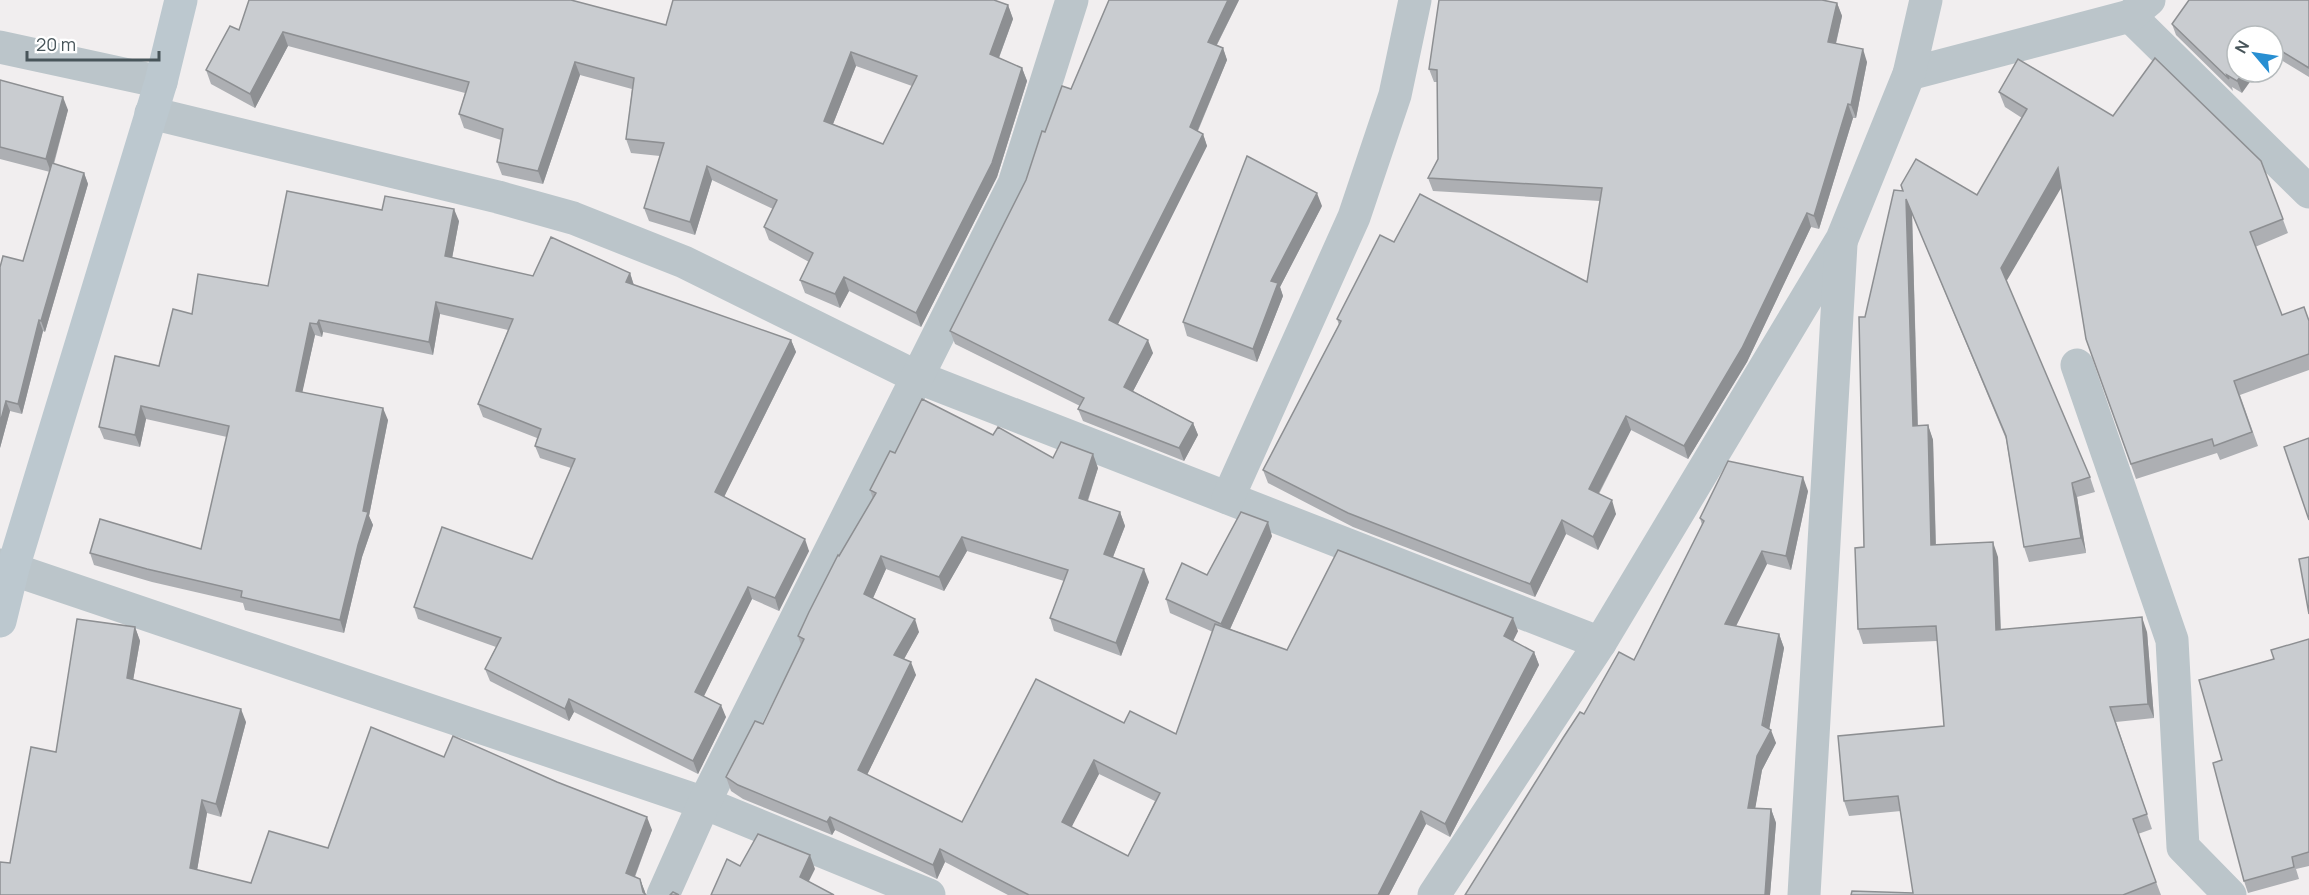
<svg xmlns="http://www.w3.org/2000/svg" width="2309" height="895" font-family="Manrope,sans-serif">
<rect width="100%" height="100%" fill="#f1eeef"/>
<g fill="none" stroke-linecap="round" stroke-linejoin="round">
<g stroke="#bbc5ca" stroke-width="33">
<polyline points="2130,16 2309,192"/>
<polyline points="0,47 161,82"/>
<polyline points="1909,74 2130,16 2149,0"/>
<polyline points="151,113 498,197 573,218 684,262 917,377 1600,643"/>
<polyline points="2077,365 2172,640 2183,847 2230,895"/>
<polyline points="1228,498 1354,217 1395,95 1415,0"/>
<polyline points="0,565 704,803 929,895"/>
<polyline points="663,895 704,803 1014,184 1072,0"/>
<polyline points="1434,895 1600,643 1842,239 1909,74 1926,0"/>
<polyline points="1804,895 1841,244"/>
</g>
<polyline stroke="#bcc8cf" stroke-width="33" points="0,621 13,568 161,82 181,0"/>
</g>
<g fill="#adafb3" fill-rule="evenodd">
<polygon points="1239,0 1217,45 1223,48 1227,60 1198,131 1203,134 1207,146 1118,324 1153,353 1133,391 1193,423 1198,435 1184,461 1083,421 1078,409 1080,406 955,344 950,331 1026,180 1045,132 1071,89"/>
<polygon points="1439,0 1825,0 1825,1 1837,3 1842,16 1836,44 1867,62 1856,118 1853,118 1819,229 1811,227 1747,362 1688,459 1631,430 1599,494 1616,514 1598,550 1566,534 1535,597 1353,527 1268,483 1263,470 1339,325 1337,319 1394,242 1587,282 1600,201 1433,191 1428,178 1438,159 1437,82 1434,82 1429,69"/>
<polygon points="2309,0 2309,77 2273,55 2273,36 2237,36 2242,93 2232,87 2233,91 2176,35 2172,24"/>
<path d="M 1008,5 L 1013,19 L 999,58 L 1022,68 L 1027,81 L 997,177 L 921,327 L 849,291 L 840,308 L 805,293 L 800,280 L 809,262 L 769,240 L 764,227 L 773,209 L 712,180 L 695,235 L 649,221 L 644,208 L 660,156 L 631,153 L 626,139 L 632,89 L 580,75 L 543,184 L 502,175 L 497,162 L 501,140 L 464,128 L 459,114 L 465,93 L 288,46 L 255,108 L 211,84 L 206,70 L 239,30 L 666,25 ZM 856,66 L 912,86 L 883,144 L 833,124 Z"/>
<polygon points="0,80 68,110 54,164 84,173 88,184 45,332 43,331 22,414 10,411 0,448 0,267 23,261 50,172 0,159"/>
<polygon points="1999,92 2113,116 2261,161 2288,233 2255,247 2282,315 2309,321 2309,370 2240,395 2258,446 2220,460 2217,453 2136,479 2086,339 2061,187 2006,281 2090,477 2095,492 2077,497 2086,553 2029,562 2024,547 2006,439 1912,213 1918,426 1928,425 1933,440 1936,544 1998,557 2001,629 2147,632 2154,718 2116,722 2152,829 2138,834 2161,895 1851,895 1913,893 1901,811 1849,816 1844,801 1944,726 1937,641 1863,644 1858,629 1864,547 1865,317 1894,190 1977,195 2022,118 2005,107"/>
<polygon points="1322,206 1280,287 1283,296 1257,362 1187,336 1183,322"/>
<polygon points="382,210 459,221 452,258 533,276 630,273 634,285 791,340 796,352 724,497 809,551 779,611 752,599 704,696 726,717 698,774 574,712 569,721 490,681 485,669 496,647 418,619 414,607 532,559 571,468 540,458 535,446 537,438 483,417 478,404 508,330 440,314 433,355 323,332 322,337 315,335 302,392 388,420 369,516 373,525 362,557 344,633 245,610 243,603 152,582 94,565 90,553 201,549 227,437 146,419 140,447 104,439 99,427 159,366 192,314 268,286"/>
<path d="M 993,435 L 1053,458 L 1098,468 L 1088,501 L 1120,512 L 1125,526 L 1113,557 L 1149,582 L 1121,656 L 1054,631 L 1050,618 L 1064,581 L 967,551 L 944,591 L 886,569 L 873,598 L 919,632 L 904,659 L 916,675 L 867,775 L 962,822 L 1124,723 L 1176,734 L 1213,632 L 1170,613 L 1166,599 L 1272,536 L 1230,629 L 1287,650 L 1518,631 L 1513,641 L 1534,652 L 1539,665 L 1450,837 L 1426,824 L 1389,895 L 1008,895 L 945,862 L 937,879 L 835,830 L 832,835 L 743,799 L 731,791 L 726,777 L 763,724 L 801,645 L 798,636 L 839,556 L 873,499 L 870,490 L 895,453 ZM 1099,774 L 1155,801 L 1128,856 L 1071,827 Z"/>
<polygon points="1808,491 1791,570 1767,564 1736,626 1779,634 1784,648 1769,729 1776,743 1762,770 1755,808 1771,809 1776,823 1770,895 1465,895 1584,714 1634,660 1702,525 1700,518"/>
<polygon points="135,627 140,641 133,680 246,722 221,817 207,813 197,870 251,883 328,848 444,757 652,830 635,877 640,879 645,892 0,895 10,863 56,752"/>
<polygon points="2309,639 2309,866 2296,869 2299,879 2248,893 2244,881 2222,760 2274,659"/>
</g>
<g fill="#8d8f92">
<polygon points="1228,0 1239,0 1212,54 1208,42"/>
<polygon points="1837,3 1842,16 1833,55 1828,42"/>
<polygon points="1008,5 1013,19 995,68 990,54"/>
<polygon points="283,32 288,46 255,108 250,94"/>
<polygon points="1223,48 1227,60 1194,139 1190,127"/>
<polygon points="1863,49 1867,62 1856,118 1851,105"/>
<polygon points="851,52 856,66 829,134 824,121"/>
<polygon points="575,62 580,75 543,184 538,171"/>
<polygon points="1022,68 1027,81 997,177 921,327 916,313"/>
<polygon points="2244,72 2257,72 2242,93 2237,81"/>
<polygon points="63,97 68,110 51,172 46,159"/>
<polygon points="1848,104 1853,118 1819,229 1814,216"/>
<polygon points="1203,134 1207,146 1114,332 1109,320"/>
<polygon points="707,166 712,180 695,235 690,222"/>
<polygon points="2058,168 2064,183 2006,282 2001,268"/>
<polygon points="84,173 88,184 45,332 41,321"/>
<polygon points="1317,193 1322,206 1280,287 1283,296 1257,362 1253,349 1271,281"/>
<polygon points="1906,199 1912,213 1918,441 1913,426"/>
<polygon points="454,209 459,221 450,269 445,256"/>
<polygon points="1807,213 1811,227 1747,362 1688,459 1684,446"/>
<polygon points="630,273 634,286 626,282"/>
<polygon points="844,277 849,291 840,308 835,294"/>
<polygon points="436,302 440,314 433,355 429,342"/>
<polygon points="39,320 43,331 22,414 18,404"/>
<polygon points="319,320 323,332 322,337 317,324"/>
<polygon points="310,323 315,335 300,403 296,391"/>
<polygon points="791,340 796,352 720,505 715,492"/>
<polygon points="1148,340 1153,353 1129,399 1124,387"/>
<polygon points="6,401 10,411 0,448 0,423"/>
<polygon points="141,406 146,419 140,447 135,435"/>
<polygon points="383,408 388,420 369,516 373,525 362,557 344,633 340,620 363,511"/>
<polygon points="1626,416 1631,430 1594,502 1589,489"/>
<polygon points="1193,423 1198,435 1184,461 1179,448"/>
<polygon points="1928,425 1933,440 1936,559 1931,545"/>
<polygon points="1093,454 1098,468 1084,511 1079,498"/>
<polygon points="1803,477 1808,491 1791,570 1786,556"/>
<polygon points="2072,483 2077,497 2086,553 2081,538"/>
<polygon points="1612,500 1616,514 1598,550 1593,537"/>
<polygon points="1120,512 1125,526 1109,567 1104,554"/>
<polygon points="1562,520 1566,534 1535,597 1530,584"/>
<polygon points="1268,522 1272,536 1226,638 1221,624"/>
<polygon points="962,537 967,551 944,591 939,577"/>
<polygon points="805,539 809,551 779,611 775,598"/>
<polygon points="1993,542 1998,557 2001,644 1996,630"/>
<polygon points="1762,551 1767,564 1730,638 1725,624"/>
<polygon points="881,556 886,569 869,607 864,594"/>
<polygon points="1144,569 1149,582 1121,656 1116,643"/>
<polygon points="748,587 752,599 700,704 695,692"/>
<polygon points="2142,617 2147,632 2154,718 2148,704"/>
<polygon points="1513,618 1518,631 1509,649 1504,636"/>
<polygon points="915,619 919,632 899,668 894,655"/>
<polygon points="135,627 140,641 131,692 127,678"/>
<polygon points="1779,634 1784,648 1768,736 1771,730 1776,743 1762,770 1753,821 1748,808"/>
<polygon points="1534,652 1539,665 1450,837 1445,824"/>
<polygon points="911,662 916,675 863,783 858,770"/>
<polygon points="569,699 574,712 569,721 565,709"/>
<polygon points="721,705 726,717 698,774 693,761"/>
<polygon points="241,709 246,722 221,817 216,804"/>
<polygon points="1094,760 1099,774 1067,836 1062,822"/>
<polygon points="202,800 207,813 195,882 190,868"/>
<polygon points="1771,809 1776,823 1770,895 1765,895"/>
<polygon points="1421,811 1426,824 1389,895 1378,895"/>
<polygon points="647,817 652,830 631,886 626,873"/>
<polygon points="830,817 835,830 832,835 827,822"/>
<polygon points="940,849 945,862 937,879 933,865"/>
<polygon points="810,855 815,869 804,891 800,877"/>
<polygon points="640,879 645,892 646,895 644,895"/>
</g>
<g fill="#c9ccd0" stroke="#8d8f92" stroke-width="1.5" fill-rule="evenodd">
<path d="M 249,0 L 571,0 L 666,25 L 673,0 L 994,0 L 1008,5 L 990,54 L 1022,68 L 992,163 L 916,313 L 844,277 L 835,294 L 800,280 L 813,253 L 764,227 L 777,200 L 707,166 L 690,222 L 644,208 L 664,143 L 626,139 L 634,78 L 575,62 L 538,171 L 497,162 L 503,129 L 459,114 L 469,82 L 283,32 L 250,94 L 206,70 L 230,26 L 239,30 ZM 851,52 L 917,76 L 883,144 L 824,121 Z"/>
<polygon points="1109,0 1228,0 1208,42 1223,48 1190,127 1203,134 1109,320 1148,340 1124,387 1193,423 1179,448 1078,409 1084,398 950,331 1026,180 1042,131 1045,132 1062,86 1071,89"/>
<polygon points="1439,0 1822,0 1837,3 1828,42 1863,49 1851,105 1848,104 1814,216 1807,213 1742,348 1684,446 1626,416 1589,489 1612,500 1593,537 1562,520 1530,584 1348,513 1263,470 1341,321 1337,319 1380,235 1394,242 1420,194 1587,282 1602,188 1428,178 1438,159 1437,70 1429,69"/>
<polygon points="2189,0 2309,0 2309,68 2273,46 2273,36 2237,36 2237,72 2244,72 2237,81 2227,75 2229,79 2172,24"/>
<polygon points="2155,58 2261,161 2283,219 2250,232 2282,315 2304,307 2309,321 2309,354 2234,381 2252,432 2214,446 2212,439 2131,464 2086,339 2058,168 2001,268 2090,477 2072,483 2081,538 2024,547 2006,436 1906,199 1913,426 1928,425 1931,545 1993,542 1996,630 2142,617 2148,704 2110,707 2147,814 2133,819 2156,882 2123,895 1851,895 1852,891 1913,893 1898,796 1844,801 1838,736 1944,726 1936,626 1858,629 1855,548 1864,547 1859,317 1865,317 1894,190 1903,191 1901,185 1916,159 1977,195 2027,109 1999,92 2018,59 2113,116"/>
<polygon points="0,80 63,97 46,159 0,147"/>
<polygon points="1247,156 1317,193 1271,281 1278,283 1253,349 1183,322"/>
<polygon points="52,163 84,173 41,321 39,320 18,404 6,401 0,423 0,267 3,256 23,261"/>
<polygon points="287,191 382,210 385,196 454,209 445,256 533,276 551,237 630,273 626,282 791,340 715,492 805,539 775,598 748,587 695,692 721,705 693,761 569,699 565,709 485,669 501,638 414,607 442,527 532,559 575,459 535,446 541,429 478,404 513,319 436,302 429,342 319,320 317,324 310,323 296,391 383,408 363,511 368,512 358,545 340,620 241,597 242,591 147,569 90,553 100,519 201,549 229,426 141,406 135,435 99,427 115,356 159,366 173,309 192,314 198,274 268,286"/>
<path d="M 922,399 L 993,435 L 998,427 L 1053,458 L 1061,442 L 1093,454 L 1079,498 L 1120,512 L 1104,554 L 1144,569 L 1116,643 L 1050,618 L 1068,570 L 962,537 L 939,577 L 881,556 L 864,594 L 915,619 L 894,655 L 911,662 L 858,770 L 962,822 L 1036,679 L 1124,723 L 1130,711 L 1176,734 L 1215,624 L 1287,650 L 1338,550 L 1513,618 L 1504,636 L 1534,652 L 1445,824 L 1421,811 L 1378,895 L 1029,895 L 940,849 L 933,865 L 830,817 L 827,822 L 738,785 L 726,777 L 755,721 L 763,724 L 804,639 L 798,636 L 809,612 L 838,555 L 839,556 L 876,493 L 870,490 L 890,451 L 895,453 ZM 1094,760 L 1160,793 L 1128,856 L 1062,822 Z"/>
<polygon points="2309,438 2309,520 2284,447"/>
<polygon points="1728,461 1803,477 1786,556 1762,551 1725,624 1779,634 1762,725 1771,730 1757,756 1748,808 1771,809 1765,895 1465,895 1563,738 1580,712 1584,714 1619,652 1634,660 1704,521 1700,518"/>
<polygon points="1241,512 1268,522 1221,624 1166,599 1182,563 1207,575"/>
<polygon points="2309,557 2309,614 2299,559"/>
<polygon points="77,619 135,627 127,678 241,709 216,804 202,800 190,868 251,883 269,831 328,848 371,727 444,757 453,736 557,782 647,817 626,873 640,879 643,892 646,895 0,895 0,862 10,863 31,747 56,752"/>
<polygon points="2309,639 2309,852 2292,857 2294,867 2244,881 2213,763 2222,760 2199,680 2274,659 2271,650"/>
<polygon points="758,834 810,855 800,877 834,895 711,895 727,859 740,866"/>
<polygon points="673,892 679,895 670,895"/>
</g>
<g transform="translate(2255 54) rotate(299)"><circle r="28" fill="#ffffff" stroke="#b6bbbd" stroke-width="1.5"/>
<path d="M0-4.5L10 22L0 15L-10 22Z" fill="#288fd2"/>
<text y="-9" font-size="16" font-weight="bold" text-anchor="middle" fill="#48555a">N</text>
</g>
<path d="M27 51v9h132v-9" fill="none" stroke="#48555a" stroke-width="3"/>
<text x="36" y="51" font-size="18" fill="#48555a" stroke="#ffffff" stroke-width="4.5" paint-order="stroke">20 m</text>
</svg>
